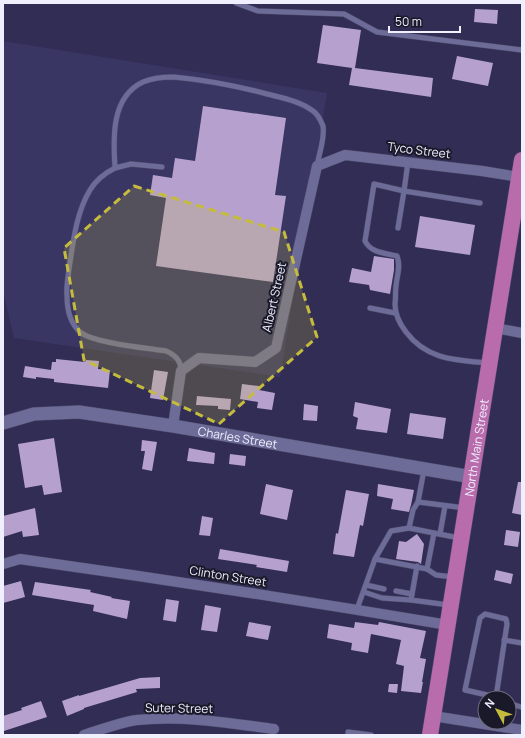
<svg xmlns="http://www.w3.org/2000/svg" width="525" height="738" font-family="Manrope,sans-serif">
<rect width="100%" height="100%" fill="#312d55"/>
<polygon fill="#3a3664" points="3,41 327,93 280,377 14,338 3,291"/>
<g fill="#b6a1ce">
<polygon points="475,9 498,10 497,24 474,22"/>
<polygon points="323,25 361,30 355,68 433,78 431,97 349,85 352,68 317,63"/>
<polygon points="457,56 493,63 488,86 452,79"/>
<polygon points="203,106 286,118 275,195 286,196 273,282 156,266 166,198 150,195 153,175 172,178 175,158 195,161"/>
<polygon points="420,216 475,225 470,255 415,247"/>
<polygon points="374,256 394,259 394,270 390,294 370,290 369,285 349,282 352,268 371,272"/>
<polygon points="56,359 85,362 86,360 99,361 98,369 110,370 108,388 54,382 54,379 36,377 36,379 23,377 25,366 51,370 52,362 56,362"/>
<polygon points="154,370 168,372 163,400 150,398"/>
<polygon points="242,384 259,386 259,390 275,393 272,410 257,408 258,402 240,399"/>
<polygon points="197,396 231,399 230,410 218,409 218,406 196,405"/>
<polygon points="355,402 391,409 387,433 356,429 358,418 353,416"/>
<polygon points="304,404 318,406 317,421 303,420"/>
<polygon points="410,413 446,418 443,439 407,434"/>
<polygon points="54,438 62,492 44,495 42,485 25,488 18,444"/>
<polygon points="142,440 157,442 152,471 142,469 145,451 141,451"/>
<polygon points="189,448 215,453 214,464 187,461"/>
<polygon points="230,454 246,456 245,466 229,464"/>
<polygon points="518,482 522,482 522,515 512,513"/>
<polygon points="266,484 293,490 287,520 260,514"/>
<polygon points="378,484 414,490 411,505 409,512 391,509 393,499 377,496"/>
<polygon points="346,490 369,494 363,526 360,525 354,557 333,554 336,533 338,534"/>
<polygon points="35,508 39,535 23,537 22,531 3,537 3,516"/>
<polygon points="202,516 213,518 210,536 199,535"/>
<polygon points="506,530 520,532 518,547 504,545"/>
<polygon points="417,534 424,544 421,564 418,562 396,559 399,541 406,542"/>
<polygon points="220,549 289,561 287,572 256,567 257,565 218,559"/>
<polygon points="496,570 513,574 511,584 494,580"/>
<polygon points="21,581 25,597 3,603 3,586"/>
<polygon points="35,582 91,590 90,592 112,597 111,598 130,601 127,619 93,611 94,605 32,595"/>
<polygon points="166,599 179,601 176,622 163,620"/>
<polygon points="205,605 221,608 217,632 201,630"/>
<polygon points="249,622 271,626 268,640 246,636"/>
<polygon points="355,622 378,625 379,622 426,631 420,658 426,659 422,682 423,682 421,693 401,691 404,666 396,664 401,640 371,634 368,653 351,650 352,643 327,638 329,624 354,628"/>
<polygon points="160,677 160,688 136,689 137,692 84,708 84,709 67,716 62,701 79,695 79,696 140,678"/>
<polygon points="389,684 398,684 397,693 388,692"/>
<polygon points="41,701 47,717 4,731 3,716 22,710 21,708"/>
</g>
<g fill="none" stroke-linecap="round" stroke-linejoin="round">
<defs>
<g id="service">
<polyline points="236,3 258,11 344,14 377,32 522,50"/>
<path d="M 408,162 L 404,191 L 374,184 L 365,241 C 371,253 385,253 397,256 C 401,266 397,275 396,286 C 395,292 396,298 395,304 C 395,315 399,323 406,332 C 427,360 456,360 488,363"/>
<path d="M 162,167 L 131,164 L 115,168 C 113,138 111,97 143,82 C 152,78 164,77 174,77 C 205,80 237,86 267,94 C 282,98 300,101 313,111 C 318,114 321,121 323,126 C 325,139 319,153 317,166"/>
<path d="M 115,168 C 105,173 96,180 90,190 C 76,213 73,243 69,269 C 68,278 66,287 67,296 C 67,309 70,323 80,332 C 93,343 147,348 166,351 C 175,355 181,360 181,371"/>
<polyline points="398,228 404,191 480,203"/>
<polyline points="370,308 395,313"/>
<polyline points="424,470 418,502 465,508"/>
<polyline points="418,502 413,510 409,528 459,538"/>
<polyline points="440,534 445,506"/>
<polyline points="375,559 427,569 436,575 453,577"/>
<polyline points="417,566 411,600 449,605"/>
<polyline points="427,569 434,533"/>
<polyline points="366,585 384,589"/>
<polyline points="396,591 412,594"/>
<polyline points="364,592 382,598 411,600"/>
<polyline points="357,609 375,559 391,531 409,528"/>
<polyline points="504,640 522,643"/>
<polyline points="496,698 496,697 507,624 506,619 485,614 480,618 465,690 496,697 497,698"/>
<polyline points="509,703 521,707"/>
<polyline points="348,735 348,732 371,735"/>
</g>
<g id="minor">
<polyline points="495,328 522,333"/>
<polyline points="173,426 181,371 199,358 255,362 276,348 317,166 345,155 482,171 519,177"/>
<path d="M 3,564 L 20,559 C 163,579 306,601 448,625"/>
<polyline points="433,716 522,730"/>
<path d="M 84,735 C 100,730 121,722 137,720 C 183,715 229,723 274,729"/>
</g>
<g id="tertiary">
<path id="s1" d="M 3,423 L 34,414 L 79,412 L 173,426 L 472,477"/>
</g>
<g id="primary">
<path id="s2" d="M 430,735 L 522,160"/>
</g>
</defs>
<use href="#service" stroke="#4c4968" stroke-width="6"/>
<use href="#minor" stroke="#4c4968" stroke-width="11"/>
<use href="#tertiary" stroke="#4c4968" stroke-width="14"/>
<use href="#primary" stroke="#4c4968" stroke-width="17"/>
<use href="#service" stroke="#6d6b98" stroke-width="5"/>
<use href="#minor" stroke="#6d6b98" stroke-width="10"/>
<use href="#tertiary" stroke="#6d6b98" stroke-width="13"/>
<use href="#primary" stroke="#b86cab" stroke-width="16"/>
</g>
<path fill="#c5bc3d" fill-opacity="0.2" stroke="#c5bc3d" stroke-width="3" stroke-dasharray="8 5" stroke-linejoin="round" d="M 134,186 L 284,232 L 317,337 L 219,424 L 84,360 L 64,248 Z"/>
<g text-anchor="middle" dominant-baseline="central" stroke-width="4" stroke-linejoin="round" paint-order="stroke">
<g font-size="12" fill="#efeffe" stroke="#1a192a">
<text transform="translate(419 150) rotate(7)">Tyco Street</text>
<text transform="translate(274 297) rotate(-77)">Albert Street</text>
<text stroke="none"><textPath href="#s1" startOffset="238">Charles Street</textPath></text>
<text stroke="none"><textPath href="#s2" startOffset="291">North Main Street</textPath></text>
<text transform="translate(228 576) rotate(9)">Clinton Street</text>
<text transform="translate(179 708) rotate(1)">Suter Street</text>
</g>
</g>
<rect width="525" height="738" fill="none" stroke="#efeffe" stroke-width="8"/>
<g transform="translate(497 710) rotate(311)"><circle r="19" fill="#1a192a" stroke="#6f6f7f"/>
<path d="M0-3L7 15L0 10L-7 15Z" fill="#c5bc3d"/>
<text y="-6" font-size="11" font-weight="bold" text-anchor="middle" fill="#efeffe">N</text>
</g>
<path d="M389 26v6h71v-6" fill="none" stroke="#efeffe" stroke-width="2"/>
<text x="395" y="26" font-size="12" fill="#efeffe" stroke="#1a192a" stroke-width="3" paint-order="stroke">50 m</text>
</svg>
